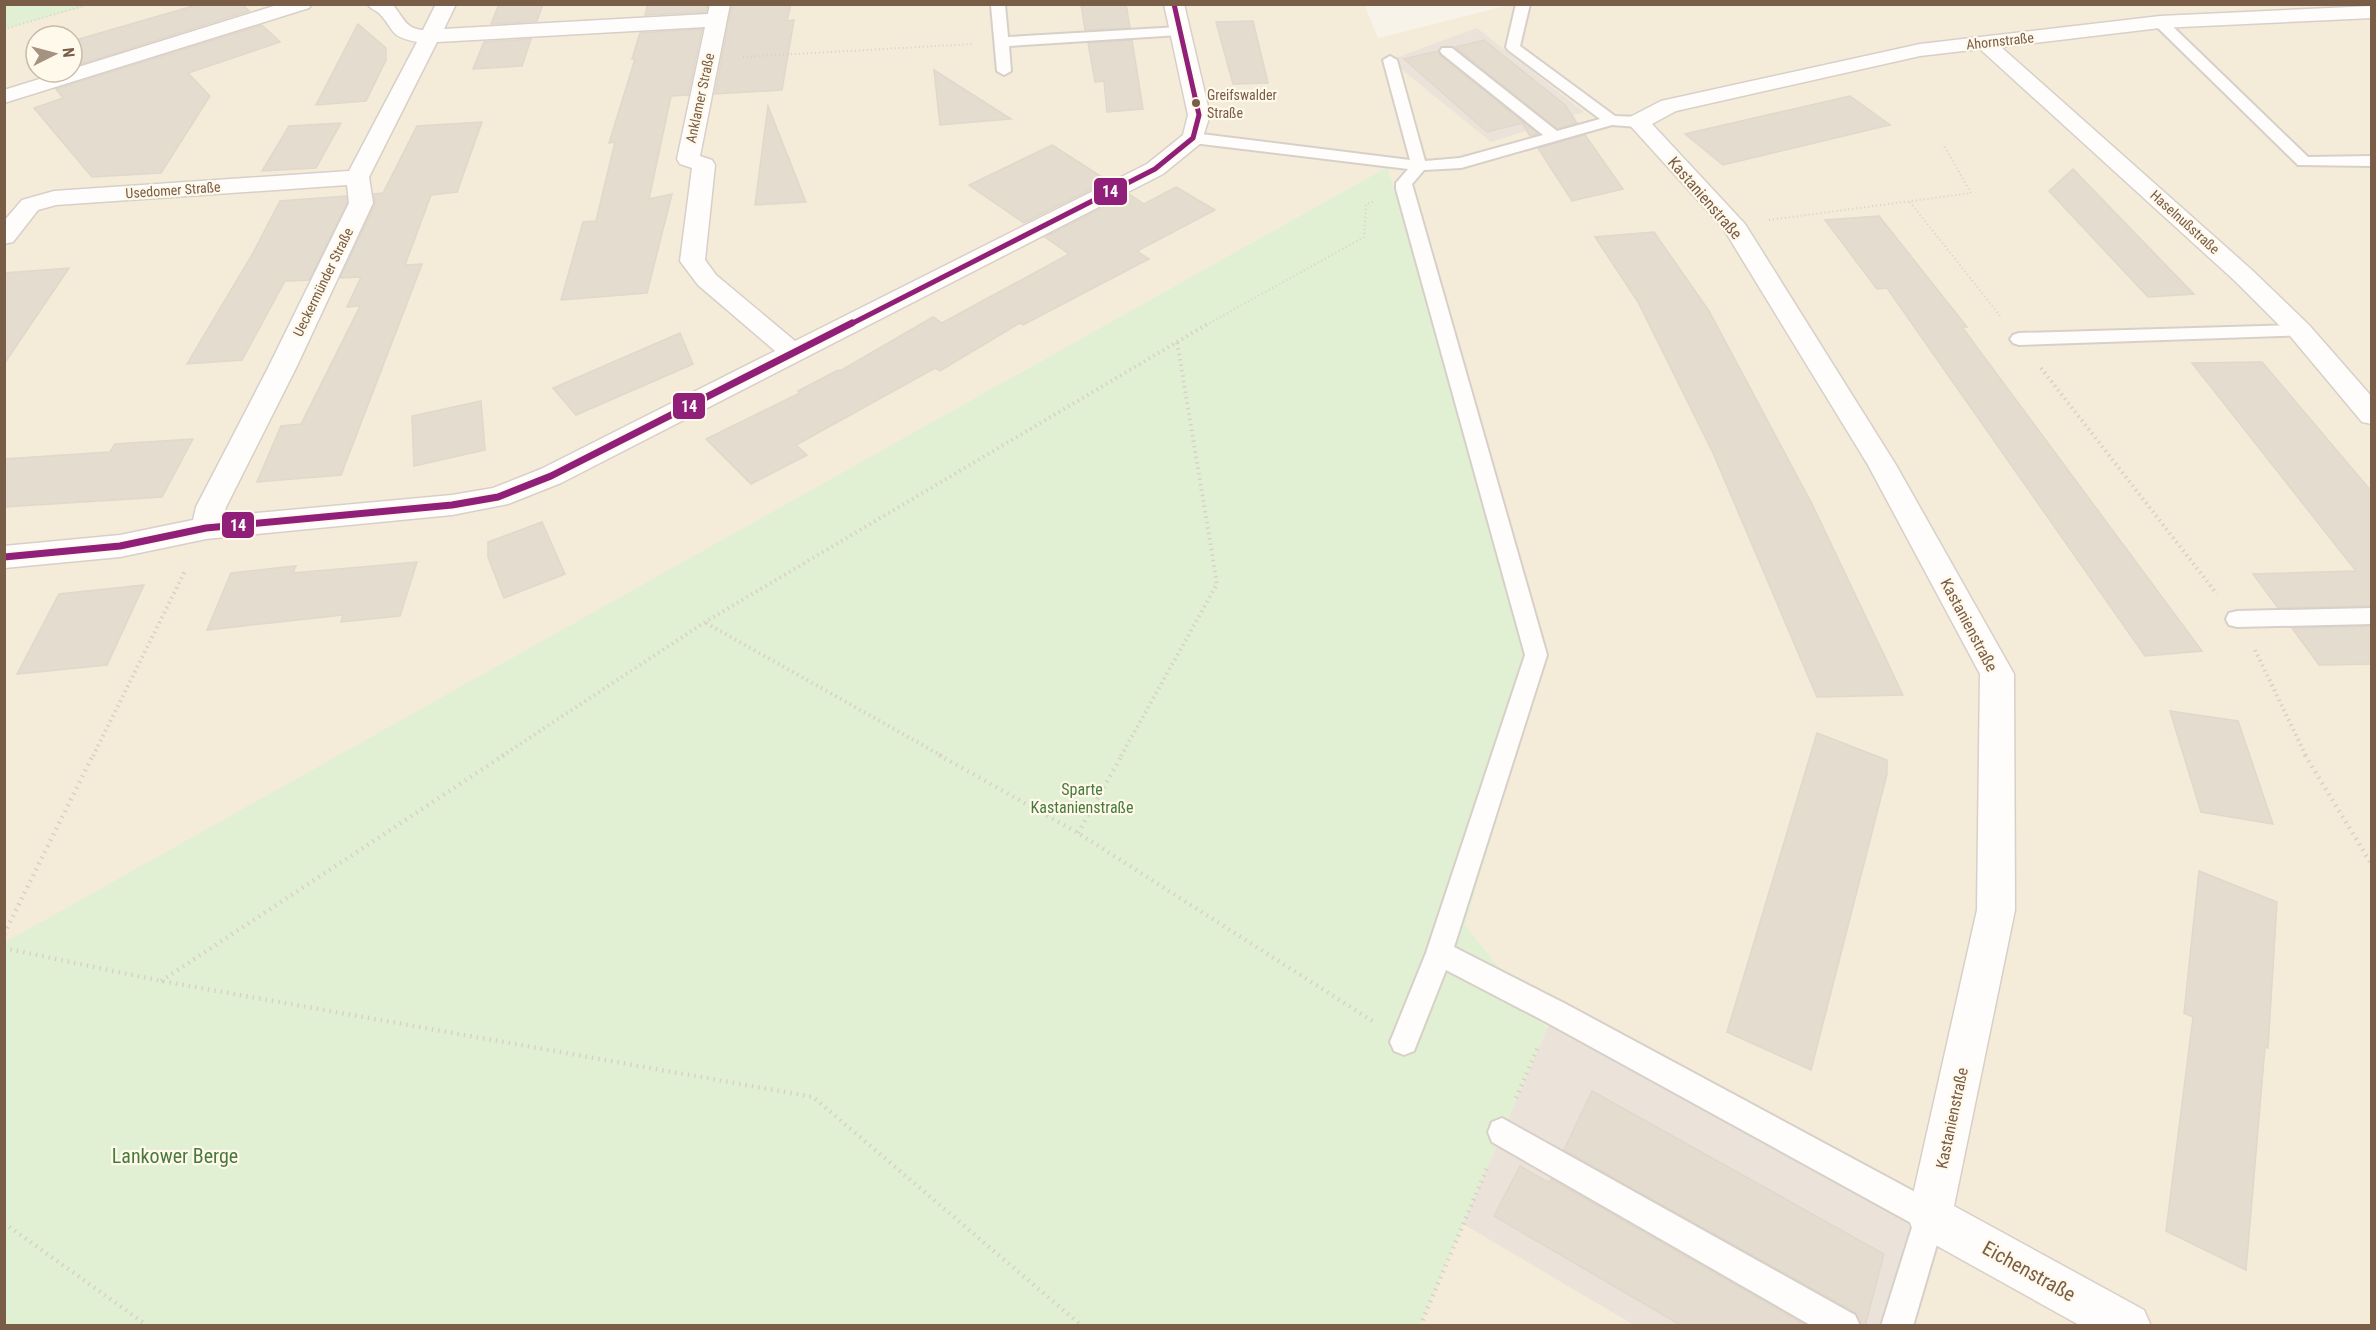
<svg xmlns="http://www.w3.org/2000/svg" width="2376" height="1330" font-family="'Roboto Condensed',sans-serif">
<rect width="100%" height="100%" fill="#f8f3e9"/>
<path fill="#f4ebd9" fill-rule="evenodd" d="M 1364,4 L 1378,38 L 1513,4 L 2371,5 L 2371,1325 L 1420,1325 L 1547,1028 L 1465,925 L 1547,654 L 1387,167 L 5,943 L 5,5 ZM 36,36 L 72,36 L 72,72 L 36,72 Z"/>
<g fill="#ebe3da">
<polygon points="1477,28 1584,112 1491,142 1390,60"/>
<polygon points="1554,1012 1930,1217 1897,1326 1634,1325 1463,1224"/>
</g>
<g fill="#e1f0d2">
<polygon points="5,4 90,4 90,5 5,29"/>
<polygon points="1387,167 1547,654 1465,925 1547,1028 1420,1325 5,1325 4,943"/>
</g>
<g fill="#e5dcd0" stroke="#e1d7cb" stroke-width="1.5">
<polygon points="200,4 242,4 249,11 72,67 72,41"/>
<polygon points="499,4 543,4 537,21 491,24"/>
<polygon points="648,4 708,4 706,12 645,15"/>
<polygon points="732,4 791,4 787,21 794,20 782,90 715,94"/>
<polygon points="1081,4 1126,4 1130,28 1085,30"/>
<polygon points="1253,21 1268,83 1233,84 1216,22"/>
<polygon points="358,24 386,48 386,60 366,101 316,105"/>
<polygon points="262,25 280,42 188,73 210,96 161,173 92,177 34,108 63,98 56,89"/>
<polygon points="702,29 688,95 671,96 649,199 672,194 647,293 561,300 583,222 596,221 615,142 609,143 635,59 632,59 640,33"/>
<polygon points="531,39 522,66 473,69 484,42"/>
<polygon points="1132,40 1143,109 1107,112 1104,81 1095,82 1088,43"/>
<polygon points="1484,40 1565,105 1577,123 1557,129 1455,47"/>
<polygon points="1438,51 1441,56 1538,134 1530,136 1522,123 1487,132 1404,59"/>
<polygon points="934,70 1011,119 940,125"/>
<polygon points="1850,96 1890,125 1723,165 1685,134"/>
<polygon points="768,106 806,202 755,205"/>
<polygon points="482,122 457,192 431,195 405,265 422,264 341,475 257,482 281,426 301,424 360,306 347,307 361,277 340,278 375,204 374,194 383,193 417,126"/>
<polygon points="341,123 316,168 262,171 289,126"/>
<polygon points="1585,135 1623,189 1572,201 1538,148"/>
<polygon points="1052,145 1108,181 1024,223 969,185"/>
<polygon points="2073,169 2159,258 2194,294 2148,297 2049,191"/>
<polygon points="1176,187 1215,210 1137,251 1149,259 1023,325 1020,323 940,371 935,368 796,445 807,455 751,484 706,439 800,393 798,391 838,370 840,371 933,317 942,323 1069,254 1045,237 1129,194 1144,204"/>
<polygon points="346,196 347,203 309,280 285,281 242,360 187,364 253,253 280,201"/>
<polygon points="1879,216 1967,327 1962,327 2202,651 2145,656 1887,288 1877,289 1825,220"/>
<polygon points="1654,232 1709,311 1812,504 1903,695 1817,697 1713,453 1638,302 1595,237"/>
<polygon points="69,268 4,364 4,273"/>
<polygon points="680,333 693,364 576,415 553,388"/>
<polygon points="2262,362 2372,492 2372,606 2278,608 2253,574 2356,571 2192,363"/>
<polygon points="481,401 485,450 414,466 412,416"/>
<polygon points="193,439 162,497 4,507 4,459 110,452 115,444"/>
<polygon points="542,522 565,574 504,598 488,557 488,542"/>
<polygon points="417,562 400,616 341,622 343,615 207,630 231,573 296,566 293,573"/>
<polygon points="144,585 107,665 17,674 59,594"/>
<polygon points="2372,626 2372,664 2319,665 2292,628"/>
<polygon points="2170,711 2238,721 2273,824 2201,812"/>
<polygon points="1817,733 1887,760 1887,774 1811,1070 1727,1032"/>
<polygon points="2199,871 2277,902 2268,1048 2265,1047 2246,1270 2166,1231 2193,1017 2184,1013"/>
<polygon points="1592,1091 1884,1254 1865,1326 1862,1326 1856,1313 1564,1150"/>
<polygon points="1520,1166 1549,1183 1551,1179 1807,1326 1682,1326 1494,1216"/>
</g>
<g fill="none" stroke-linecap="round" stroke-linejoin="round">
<defs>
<g id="service">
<polygon points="1516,4 1530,4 1520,46 1615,116 1638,117 1646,122 1638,127 1612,125 1461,168 1424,170 1412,184 1547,655 1454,947 1564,1003 1941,1206 1945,1217 1913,1326 1881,1326 1913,1224 1544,1021 1446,970 1414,1051 1404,1055 1394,1051 1390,1042 1426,953 1525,655 1396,189 1396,183 1408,169 1193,143 1185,138 1193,133 1410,160 1383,60 1390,56 1397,60 1425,161 1460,158 1543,135 1442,54 1440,51 1442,48 1452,48 1557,131 1600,119 1508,50 1506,47"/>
<polygon points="991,5 1005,5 1008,37 1179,27 1186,31 1179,35 1009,46 1011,71 1004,75 997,71"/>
<polygon points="2160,18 2165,19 2308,157 2372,156 2372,166 2298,165 2155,25 2153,22 2155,19"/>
<polygon points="2300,325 2306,327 2309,331 2306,335 2019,345 2013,343 2010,339 2013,335 2019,333"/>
<polygon points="2372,608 2372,624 2237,627 2229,625 2226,619 2229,613 2237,611"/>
<polygon points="1502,1118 1855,1315 1860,1326 1812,1326 1492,1142 1488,1132 1492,1122"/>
</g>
<g id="minor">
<polygon points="280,4 312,4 309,8 4,103 4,90 62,72 72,72 72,69"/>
<path d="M 367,4 L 392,4 C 403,16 405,29 423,30 L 436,4 L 456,4 L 444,29 L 708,14 L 710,4 L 730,4 L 700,156 L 712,160 L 715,165 L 705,260 L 716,275 L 795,341 L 1147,164 L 1183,135 L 1188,115 L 1164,4 L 1184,4 L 1210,115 L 1201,143 L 1163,174 L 561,483 L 508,504 L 452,515 L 206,539 L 120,557 L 4,568 L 4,546 L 120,535 L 193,520 L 196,507 L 268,368 L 349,203 L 347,185 L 56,205 L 38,210 L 13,242 L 4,244 L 4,221 L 22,200 L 54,191 L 349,171 L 417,42 C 388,36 396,31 379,13 C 375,10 371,9 367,4 ZM 705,27 L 677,159 L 680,164 L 692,168 L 680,261 L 698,285 L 775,351 L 541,469 L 493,488 L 452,495 L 224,516 L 226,507 L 296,368 L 373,203 L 369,177 L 437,42 Z"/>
<polygon points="2372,6 2372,18 2160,28 2001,47 2253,271 2309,325 2372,397 2372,424 2362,422 2291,337 2235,281 1980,49 1920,56 1676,111 1652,124 1745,224 1896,465 2014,674 2015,910 1954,1206 2144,1310 2151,1326 2081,1326 1914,1233 1908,1217 1977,910 1980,674 1868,465 1723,228 1627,122 1630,117 1661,101 1920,44 2160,16"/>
</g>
</defs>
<use href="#service" stroke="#d7d0c8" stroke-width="4"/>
<use href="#minor" stroke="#d7d0c8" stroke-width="3"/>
<g stroke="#d9d1c9" stroke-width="2" stroke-dasharray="1 3" stroke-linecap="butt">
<polyline points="4,29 90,4"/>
<polyline points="743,57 972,44"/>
<polyline points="1910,202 2001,317"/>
<polyline points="1769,220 1971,193 1943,144"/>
<polyline points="1206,325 1364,237 1366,204 1375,201"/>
</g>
<g stroke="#d9d1c9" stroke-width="4" stroke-dasharray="1.5 4" stroke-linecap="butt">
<polyline points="2041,368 2217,594"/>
<polyline points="706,623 942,756"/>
<polyline points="2255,650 2306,756"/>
<polyline points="93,756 186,569"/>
<polyline points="502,756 705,622 1209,323"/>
<polyline points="1121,756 1217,584 1177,341"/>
</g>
<g stroke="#d9d1c9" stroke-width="4.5" stroke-dasharray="1.5 5" stroke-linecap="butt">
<polyline points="939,755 1078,833 1374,1022"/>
<polyline points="2305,755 2372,865"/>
<polyline points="1078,833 1122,755"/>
<polyline points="4,934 93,755"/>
<polyline points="4,948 161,981 813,1097 1082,1326"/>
<polyline points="161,981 504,755"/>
<polyline points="1516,1098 1539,1045"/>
<polyline points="4,1223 148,1326"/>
<polyline points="1420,1326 1488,1166"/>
</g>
<use href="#service" fill="#fefdfc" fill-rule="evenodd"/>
<use href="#minor" fill="#fefdfc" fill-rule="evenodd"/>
<defs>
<polyline id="bus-1-far1" points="849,325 1155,169 1193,138 1199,115 1174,4"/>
<polyline id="bus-1" points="4,557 120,546 206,528 452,505 498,497 551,476 852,323"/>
</defs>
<use href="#bus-1-far1" stroke="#fff9eb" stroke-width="8"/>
<use href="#bus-1" stroke="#fff9eb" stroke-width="10"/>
<use href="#bus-1-far1" stroke="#8f1f78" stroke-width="5"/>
<use href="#bus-1" stroke="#8f1f78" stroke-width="7"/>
</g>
<circle fill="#795d47" stroke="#fff9eb" stroke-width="2" cx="1196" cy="103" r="5"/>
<g text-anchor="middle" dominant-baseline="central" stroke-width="4.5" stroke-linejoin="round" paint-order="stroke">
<g font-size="14" fill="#795d47" stroke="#fff9eb">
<text transform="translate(2000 41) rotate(-6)">Ahornstraße</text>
<text transform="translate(700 98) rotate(-78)">Anklamer Straße</text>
<text transform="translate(173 190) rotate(-4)">Usedomer Straße</text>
<text transform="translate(2185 222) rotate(42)">Haselnußstraße</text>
<text transform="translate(323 282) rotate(-64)">Ueckermünder Straße</text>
</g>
<g font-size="14" fill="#795d47" stroke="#fff9eb" text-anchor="start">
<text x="1207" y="95">Greifswalder<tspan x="1207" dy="18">Straße</tspan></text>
</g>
<g font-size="16" fill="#795d47" stroke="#fff9eb">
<text transform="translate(1705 198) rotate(49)">Kastanienstraße</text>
<text transform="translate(1969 625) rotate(62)">Kastanienstraße</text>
<text transform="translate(1952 1118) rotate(-78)">Kastanienstraße</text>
</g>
<g font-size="16" fill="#487a3b" stroke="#fff9eb">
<text x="1082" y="789">Sparte<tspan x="1082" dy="18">Kastanienstraße</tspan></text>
</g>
<g font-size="20" fill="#487a3b" stroke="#fff9eb">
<text x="175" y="1156">Lankower Berge</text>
</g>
<g font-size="20" fill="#795d47" stroke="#fff9eb">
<text transform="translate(2029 1271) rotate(29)">Eichenstraße</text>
</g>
</g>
<g stroke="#fff9eb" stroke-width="2">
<rect x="1093" y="177" width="35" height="29" rx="6" fill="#8f1f78"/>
<rect x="672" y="392" width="34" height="28" rx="6" fill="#8f1f78"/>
<rect x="221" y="511" width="34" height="28" rx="6" fill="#8f1f78"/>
</g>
<g font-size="16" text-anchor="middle" font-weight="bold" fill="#fff">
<text x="1110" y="197">14</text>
<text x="689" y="412">14</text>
<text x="238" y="531">14</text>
</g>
<rect width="2376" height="1330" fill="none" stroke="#795d47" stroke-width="12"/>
<g transform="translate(54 54) rotate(84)"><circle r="28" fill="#fff9eb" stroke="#c9bba9" stroke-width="1.5"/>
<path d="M0-4.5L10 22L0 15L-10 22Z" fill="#a59280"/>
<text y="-9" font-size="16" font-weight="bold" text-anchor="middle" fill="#795d47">N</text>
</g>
</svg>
